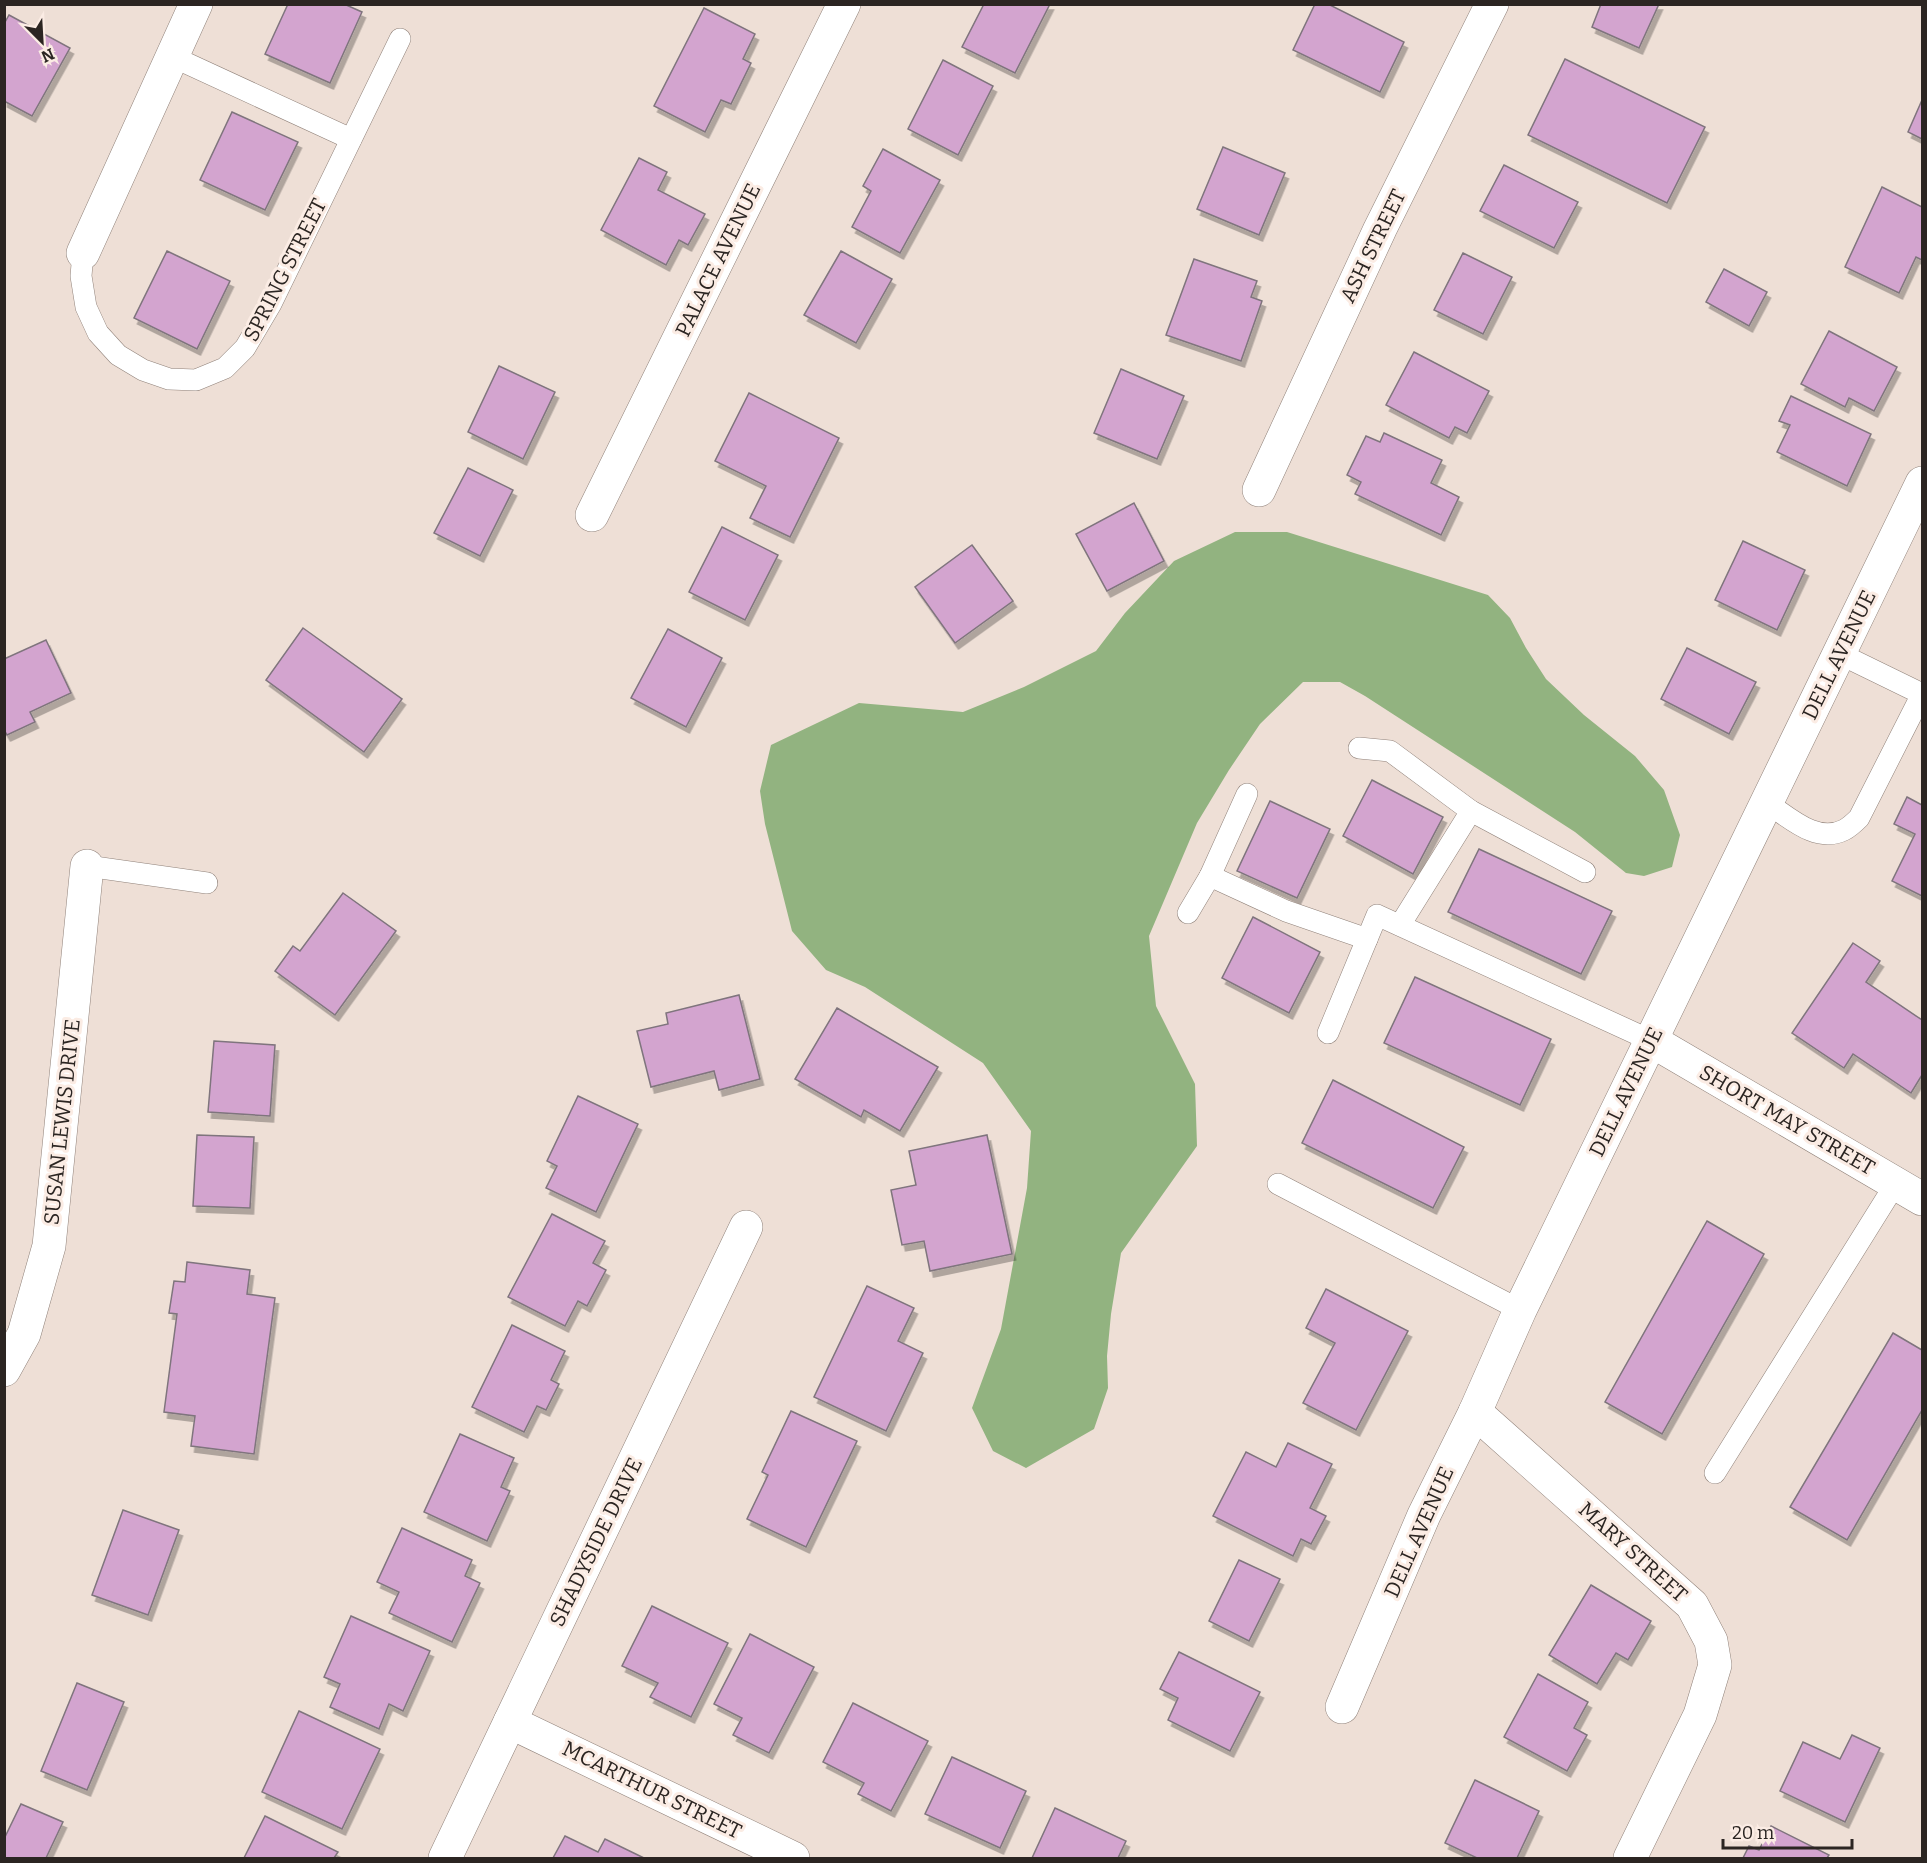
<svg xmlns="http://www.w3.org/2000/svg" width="1927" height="1863" font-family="Bitter,serif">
<defs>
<filter id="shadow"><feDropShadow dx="3.5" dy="6" stdDeviation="0" flood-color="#0004"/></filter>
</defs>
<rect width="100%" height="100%" fill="#eedfd6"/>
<polygon fill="#92b380" points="1235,532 1287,532 1488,595 1510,618 1526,648 1546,679 1584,715 1635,756 1664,790 1680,835 1672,867 1644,876 1626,873 1575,832 1365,696 1340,682 1303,682 1260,724 1229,770 1197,823 1149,936 1156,1006 1195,1084 1197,1146 1121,1253 1111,1314 1107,1356 1108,1388 1094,1429 1026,1468 993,1451 972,1408 1001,1329 1027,1188 1031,1131 983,1063 865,987 826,970 792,931 765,824 760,791 771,745 859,703 963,712 1024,687 1096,651 1125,613 1174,561"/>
<g fill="#d3a4cf" stroke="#7f747d" stroke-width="1.5" filter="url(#shadow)">
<polygon points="288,4 344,4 362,12 330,83 265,54"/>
<polygon points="984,4 1050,4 1015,73 962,47"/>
<polygon points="1315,4 1328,4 1404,42 1380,92 1293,50"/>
<polygon points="1601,4 1659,4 1639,48 1592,27"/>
<polygon points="704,8 755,34 743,59 751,63 731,104 721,100 705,132 654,106"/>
<polygon points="9,15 70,48 32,116 4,101 4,24"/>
<polygon points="1565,59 1705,127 1667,203 1528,135"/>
<polygon points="943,60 993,86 958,155 908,129"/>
<polygon points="1922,100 1922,139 1908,132"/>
<polygon points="232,112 298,142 265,210 200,180"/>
<polygon points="1223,147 1285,173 1259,235 1197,209"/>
<polygon points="883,149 940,180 900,253 852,227 871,191 863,186"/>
<polygon points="639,158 667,172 658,190 705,214 688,245 679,240 666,265 601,230"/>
<polygon points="1504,165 1578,202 1554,248 1480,211"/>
<polygon points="1882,187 1922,207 1922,260 1916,257 1899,293 1845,267"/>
<polygon points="167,251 230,281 197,349 134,318"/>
<polygon points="841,251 892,279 856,343 804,315"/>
<polygon points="1463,253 1512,277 1483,334 1434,310"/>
<polygon points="1194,259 1257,281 1251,297 1262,301 1241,361 1166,335"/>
<polygon points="1724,269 1767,292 1749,326 1706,302"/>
<polygon points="1829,331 1897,367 1874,411 1849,398 1845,407 1801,384"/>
<polygon points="1414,352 1489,391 1467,433 1455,427 1449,438 1386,405"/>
<polygon points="499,366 555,392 523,459 468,432"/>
<polygon points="1121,369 1184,396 1157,459 1094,433"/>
<polygon points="749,393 839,438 790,537 750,518 766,486 715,461"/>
<polygon points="1791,396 1871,434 1847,486 1777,452 1790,425 1779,421"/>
<polygon points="1384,433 1442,460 1431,483 1459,497 1441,535 1355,494 1361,482 1347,475 1366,436 1380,442"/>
<polygon points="468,468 513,490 480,556 434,533"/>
<polygon points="1134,503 1164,561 1107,591 1076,534"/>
<polygon points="722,527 778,555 745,620 689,592"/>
<polygon points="1743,541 1805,570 1777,630 1715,600"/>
<polygon points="972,545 1013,601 955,643 915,587"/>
<polygon points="303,628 402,699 364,752 266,680"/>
<polygon points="668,629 722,658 686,727 631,698"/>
<polygon points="46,640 71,693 30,712 35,722 7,735 4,730 4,659"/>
<polygon points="1687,648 1756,682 1729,734 1661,699"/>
<polygon points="1372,780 1443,817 1413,874 1343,836"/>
<polygon points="1907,797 1922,805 1922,896 1892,881 1915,834 1894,824"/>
<polygon points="1270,801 1330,829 1297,898 1237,871"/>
<polygon points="1479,849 1612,911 1581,974 1448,912"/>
<polygon points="343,893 396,931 335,1015 275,971 293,946 300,951"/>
<polygon points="1253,917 1320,952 1289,1013 1222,978"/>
<polygon points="1853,943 1880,961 1866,982 1922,1020 1922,1075 1911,1093 1853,1054 1844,1068 1792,1033"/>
<polygon points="1415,977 1551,1039 1520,1105 1384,1043"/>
<polygon points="739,995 760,1079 719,1090 714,1071 651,1087 637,1031 668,1024 666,1013"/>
<polygon points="837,1008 938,1067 900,1131 864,1110 861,1117 795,1079"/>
<polygon points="214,1041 275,1045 270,1116 208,1112"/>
<polygon points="1333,1080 1464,1147 1433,1208 1302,1143"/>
<polygon points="578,1096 638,1124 596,1212 546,1188 557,1166 547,1161"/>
<polygon points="197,1135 254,1137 250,1208 193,1206"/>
<polygon points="987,1135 1012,1254 930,1271 924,1241 902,1245 891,1190 916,1185 909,1151"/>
<polygon points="552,1214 605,1241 593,1263 606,1270 587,1306 578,1301 565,1326 508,1297"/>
<polygon points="1707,1221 1764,1254 1662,1434 1605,1402"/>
<polygon points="187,1262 250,1270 247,1294 275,1298 254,1454 191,1446 195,1416 164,1412 177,1314 169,1313 174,1281 185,1282"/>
<polygon points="867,1286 914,1308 898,1341 923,1353 886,1431 814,1397"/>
<polygon points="1326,1289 1408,1331 1356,1430 1303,1403 1335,1343 1306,1328"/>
<polygon points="512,1325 565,1351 551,1380 559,1384 546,1410 537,1406 524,1432 472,1407"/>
<polygon points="1893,1333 1922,1350 1922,1410 1847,1540 1790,1507"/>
<polygon points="791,1411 857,1441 806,1547 747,1519 768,1475 762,1472"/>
<polygon points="460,1434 514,1458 501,1487 510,1491 487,1541 424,1512"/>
<polygon points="1288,1443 1332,1464 1310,1508 1326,1516 1311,1544 1301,1539 1293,1556 1213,1516 1246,1452 1276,1467"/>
<polygon points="123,1510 179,1530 148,1615 92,1595"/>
<polygon points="402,1528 472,1560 465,1576 480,1583 452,1642 389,1613 399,1592 377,1582"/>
<polygon points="1239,1560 1280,1579 1249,1641 1209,1621"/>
<polygon points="1591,1585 1651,1621 1628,1660 1616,1653 1597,1684 1549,1655"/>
<polygon points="652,1606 728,1643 691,1717 650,1697 658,1683 622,1666"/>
<polygon points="351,1616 430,1651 403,1711 389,1704 379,1729 330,1707 340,1684 324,1677"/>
<polygon points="750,1634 814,1667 769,1753 733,1735 742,1718 714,1704"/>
<polygon points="1179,1652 1260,1692 1230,1751 1168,1720 1178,1698 1160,1689"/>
<polygon points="1538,1674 1588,1702 1574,1728 1587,1735 1567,1771 1504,1737"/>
<polygon points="77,1683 124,1702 87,1790 41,1771"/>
<polygon points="853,1703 928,1741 891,1811 858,1794 864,1783 823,1762"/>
<polygon points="299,1711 380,1749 342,1829 262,1792"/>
<polygon points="1852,1735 1880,1748 1845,1822 1780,1791 1803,1742 1840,1759"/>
<polygon points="952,1757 1026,1791 1000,1848 925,1814"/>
<polygon points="1475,1780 1539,1811 1517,1858 1477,1858 1445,1843"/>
<polygon points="21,1804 63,1822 46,1858 4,1858 4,1839"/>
<polygon points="1055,1808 1126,1841 1118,1858 1032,1858"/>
<polygon points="265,1816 338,1852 334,1858 244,1858"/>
<polygon points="1771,1826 1829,1855 1827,1858 1743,1858 1749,1846 1759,1850"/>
<polygon points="565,1836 598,1852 605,1839 644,1858 553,1858"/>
</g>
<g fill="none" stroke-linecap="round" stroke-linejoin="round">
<defs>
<g id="service">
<polyline points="171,56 351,139"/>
<polyline points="83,253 81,276 86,307 98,333 118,355 143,370 169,379 196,380 225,368 245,348 271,304 400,39"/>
<polyline points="1359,748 1390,751 1471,811 1585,872"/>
<path d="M 1767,803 C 1789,817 1816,844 1844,830 C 1850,827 1855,822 1859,818 L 1922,694 L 1840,654"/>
<polyline points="87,866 207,883"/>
<polyline points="1210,876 1286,911 1367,939"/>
<polyline points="1188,913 1210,876 1247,794"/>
<polyline points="1400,925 1471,811"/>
<polyline points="1328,1033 1377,915 1652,1041"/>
<polyline points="1278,1184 1520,1310"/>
<polyline points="1715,1473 1896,1183"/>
</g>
<g id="minor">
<polyline points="83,253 196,4"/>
<polyline points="1259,490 1380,229 1492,4"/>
<polyline points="592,515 844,4"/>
<polyline points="1652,1041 1922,1199"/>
<polyline points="4,1370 24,1334 49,1246 87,866"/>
<polyline points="1475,1412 1692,1605 1711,1641 1715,1665 1700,1715 1630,1858"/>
<polyline points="1342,1707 1424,1515 1475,1412 1520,1310 1922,483"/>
<polyline points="510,1722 793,1858"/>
<polyline points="445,1858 746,1227"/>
</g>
</defs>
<use href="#service" stroke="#90827a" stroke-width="22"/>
<use href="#minor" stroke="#90827a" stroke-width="34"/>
<use href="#service" stroke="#fff" stroke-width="21"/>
<use href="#minor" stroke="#fff" stroke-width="33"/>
</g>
<g text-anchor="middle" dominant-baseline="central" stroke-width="6" stroke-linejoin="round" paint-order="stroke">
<g font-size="21" fill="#2b2522" stroke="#fbece4">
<text transform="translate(1373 246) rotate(-64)">ASH STREET</text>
<text transform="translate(718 260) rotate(-64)">PALACE AVENUE</text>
<text transform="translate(285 270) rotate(-63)">SPRING STREET</text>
<text transform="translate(1839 655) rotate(-64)">DELL AVENUE</text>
<text transform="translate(1626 1092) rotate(-64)">DELL AVENUE</text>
<text transform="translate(1787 1120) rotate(30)">SHORT MAY STREET</text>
<text transform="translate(62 1122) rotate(-84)">SUSAN LEWIS DRIVE</text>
<text transform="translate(1419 1532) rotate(-66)">DELL AVENUE</text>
<text transform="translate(596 1542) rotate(-64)">SHADYSIDE DRIVE</text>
<text transform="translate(1633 1552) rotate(42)">MARY STREET</text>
<text transform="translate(652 1790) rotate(26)">MCARTHUR STREET</text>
</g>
</g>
<rect width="1927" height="1863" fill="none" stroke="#2b2522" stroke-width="12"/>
<g transform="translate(42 42) rotate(156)" stroke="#fbece4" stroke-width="4.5" paint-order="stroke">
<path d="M0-4.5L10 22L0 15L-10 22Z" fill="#2b2522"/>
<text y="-9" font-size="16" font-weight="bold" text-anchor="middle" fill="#2b2522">N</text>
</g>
<path d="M1723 1839v9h129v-9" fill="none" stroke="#2b2522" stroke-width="3"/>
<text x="1732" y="1839" font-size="18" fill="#2b2522" stroke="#fbece4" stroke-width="4.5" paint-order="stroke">20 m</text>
</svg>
